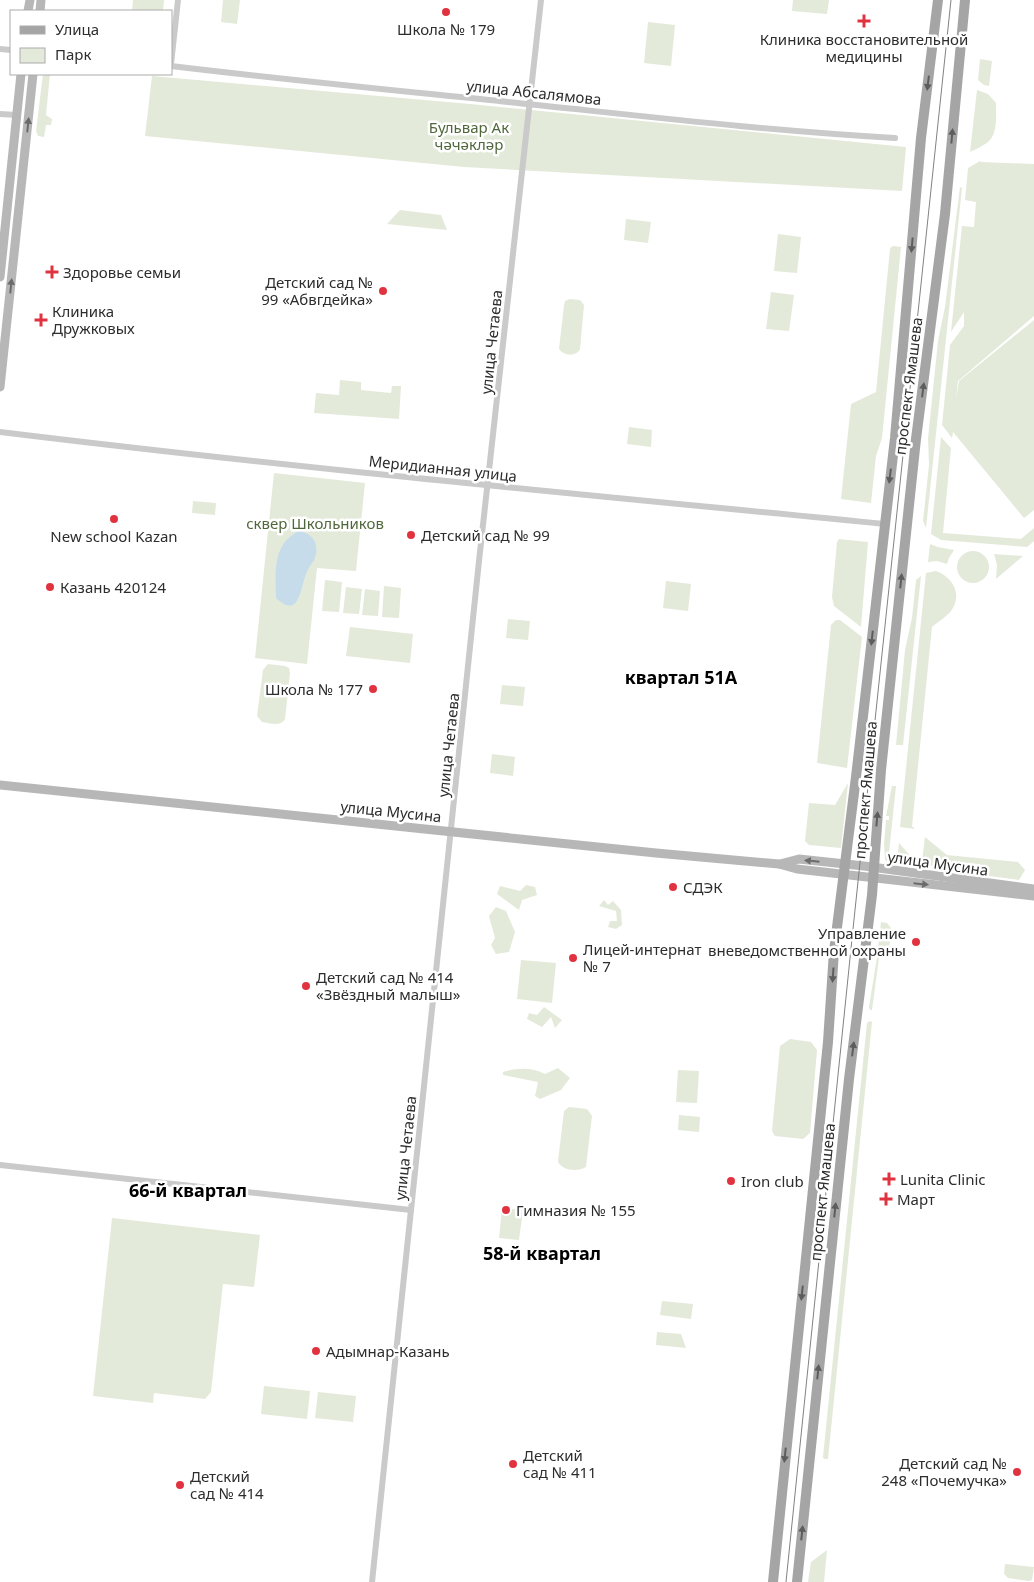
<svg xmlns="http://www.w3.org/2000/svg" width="1034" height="1582" font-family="'Noto Sans',sans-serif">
<rect width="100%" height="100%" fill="#fff"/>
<g fill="#e3eada">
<polygon points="133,0 164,0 163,11 132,11"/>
<polygon points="223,0 240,0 237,24 221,22"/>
<polygon points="793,0 829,0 827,14 792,11"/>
<polygon points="648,22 675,25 671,66 644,63"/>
<polygon points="980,59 992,61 989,86 984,85 978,80"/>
<polygon points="43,74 50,74 46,115 52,119 51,125 46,125 44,137 38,136 36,131"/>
<polygon points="152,76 470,104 906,147 902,191 464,167 145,136"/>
<path d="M 977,90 L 988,94 L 996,103 C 996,115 998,134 988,142 C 983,146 976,149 970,152 Z"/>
<polygon points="980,161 981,162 1034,164 1034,316 958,381 956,399 959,381 1034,320 1034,510 1024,518 953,432 952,438 942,425 950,345 964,326 964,312 951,332 962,226 974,227 976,202 965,200 968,168"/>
<polygon points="960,187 962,188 926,528 923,521 929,465 928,438 938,341 945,307"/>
<polygon points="400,210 441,215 447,230 387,224"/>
<polygon points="626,219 651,222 648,243 624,240"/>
<polygon points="778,234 801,237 797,273 774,271"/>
<polygon points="894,246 901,247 882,438 876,456 871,503 841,499 851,404 876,392 890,249 891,247"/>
<polygon points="771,292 794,295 789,331 766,329"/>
<path d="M 570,299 L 580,300 L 584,305 L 580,349 C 576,357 564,356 559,349 L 564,305 L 565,301 Z"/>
<polygon points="340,380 361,382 361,390 391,393 392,386 401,386 399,419 314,413 316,393 339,395"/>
<polygon points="629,427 652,430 651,447 627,444"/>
<polygon points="941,437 951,448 943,533 1021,539 1034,528 1034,541 1027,547 941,540 931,534"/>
<polygon points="274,473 365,483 356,571 317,568 307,664 255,658"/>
<polygon points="193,501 216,503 215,515 192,513"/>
<polygon points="839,539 868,542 861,627 834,606 832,597 837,542"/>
<polygon points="930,544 938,547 954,550 949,558 947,564 937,561 928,562"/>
<circle cx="973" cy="567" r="16"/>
<polygon points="994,554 1023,556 996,579 997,565"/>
<path d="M 936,571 C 953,577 963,595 951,611 C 946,617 938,622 932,627 L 912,826 L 915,829 L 900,827 L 926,573 Z"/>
<polygon points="921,576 903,745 896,745 905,650 912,618 916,580"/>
<polygon points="325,580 342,582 339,612 322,611"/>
<polygon points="666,581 691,584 688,611 663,608"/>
<polygon points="384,586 401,588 399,618 382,617"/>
<polygon points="346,587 362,589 359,614 343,613"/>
<polygon points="365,589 380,591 378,616 362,615"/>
<polygon points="508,619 530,621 528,640 506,638"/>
<polygon points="836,620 840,620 862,637 847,768 817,763 831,625"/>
<polygon points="350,627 413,634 410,663 346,656"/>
<path d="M 268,664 L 285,666 L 289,668 L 290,673 L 285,719 C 281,727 270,723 262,722 L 257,716 L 263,670 Z"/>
<polygon points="502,685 525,687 523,706 500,704"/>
<polygon points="492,754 515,757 513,776 490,773"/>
<polygon points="848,783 841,848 809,845 805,841 809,803 835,805"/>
<polygon points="892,786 896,786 888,862 897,863 899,843 921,868 895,865 885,860 884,844 886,820 889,820 889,816 886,816"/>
<polygon points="925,837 947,855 1018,862 1025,870 1019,880 958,872 951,868 926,865 922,864 922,862"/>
<polygon points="526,885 535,887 537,895 522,900 519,910 497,894 500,886 520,891"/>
<polygon points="604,900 608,905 613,901 621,910 622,925 616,929 608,927 610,921 617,921 616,911 599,906"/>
<polygon points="496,907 506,911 515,932 509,952 496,954 491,945 495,938 489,916"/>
<polygon points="881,922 887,923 891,928 889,952 879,958 872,1010 870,1010 869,1007 877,957"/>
<polygon points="521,960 556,963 552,1003 517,999"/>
<polygon points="544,1007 562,1020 555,1028 551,1017 542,1027 527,1019 529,1013 537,1015"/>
<polygon points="870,1021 872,1022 828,1459 824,1459 823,1457 867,1023"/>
<polygon points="790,1039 811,1042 817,1050 810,1133 803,1139 775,1136 772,1131 780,1046"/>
<path d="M 558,1068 L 570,1078 L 561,1090 L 540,1099 L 535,1096 L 538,1082 L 503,1075 L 503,1072 C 517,1068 531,1067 545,1074 Z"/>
<polygon points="678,1070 699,1071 697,1103 676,1102"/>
<path d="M 569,1107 L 587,1109 L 592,1116 L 586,1167 C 578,1172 561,1171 558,1161 L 564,1111 Z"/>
<polygon points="679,1115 700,1117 699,1132 678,1130"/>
<polygon points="502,1208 523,1210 519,1240 499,1238"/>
<polygon points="112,1218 260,1235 254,1287 223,1284 211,1392 205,1399 154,1393 153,1403 93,1396"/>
<polygon points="662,1301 693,1304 691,1319 660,1315"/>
<polygon points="657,1332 681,1334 686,1348 656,1345"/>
<polygon points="264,1386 310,1391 307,1419 261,1414"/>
<polygon points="318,1392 356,1396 353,1422 315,1418"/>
<polygon points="827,1550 824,1582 808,1582 811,1562"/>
<polygon points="1005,1564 1034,1567 1032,1580 1029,1581 1008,1578 1004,1574"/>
</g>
<path fill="#c6dcea" d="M 299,531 C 313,533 321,546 314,560 C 310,566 307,570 305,577 C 300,592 298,619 276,598 C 276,573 271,545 299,531 Z"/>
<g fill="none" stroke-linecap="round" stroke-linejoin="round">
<g stroke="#cacaca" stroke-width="6">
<polyline points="0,49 11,50"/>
<polyline points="171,64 178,0"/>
<path d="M 171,66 C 287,80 402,91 518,103 C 643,116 769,131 895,138"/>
<polyline points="0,114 17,115"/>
<path d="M 0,432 C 294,468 590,495 885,524"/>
<polyline points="0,1165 411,1210"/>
<polyline points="372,1582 479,561 541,0"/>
</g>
<g stroke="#b7b7b7" stroke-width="9">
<polyline points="28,11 30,0"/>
<polyline points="40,11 41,0"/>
<polyline points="0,277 21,74"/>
<polyline points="0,387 33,74"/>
<polyline points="0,785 656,853 779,864 797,869 1034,896"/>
<polyline points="780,864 799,859 864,866 1034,889"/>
</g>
<g stroke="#a5a5a5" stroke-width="10">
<polyline points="773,1582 828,1042 834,951 856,777 895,438 921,138 938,0"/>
<polyline points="797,1582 849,1079 872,895 881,770 916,439 945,214 965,0"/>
</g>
<polyline stroke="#828282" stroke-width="1" points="786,1582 853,929 951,0"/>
</g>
<defs><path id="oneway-solid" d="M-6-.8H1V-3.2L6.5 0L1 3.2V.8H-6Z" transform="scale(1.25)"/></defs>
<g fill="#5d5d5d">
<use href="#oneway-solid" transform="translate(928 83) rotate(97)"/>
<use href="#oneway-solid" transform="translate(952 136) rotate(-85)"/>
<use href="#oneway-solid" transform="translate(912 245) rotate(95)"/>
<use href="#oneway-solid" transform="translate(923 390) rotate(-83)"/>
<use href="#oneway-solid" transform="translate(890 476) rotate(97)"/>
<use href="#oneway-solid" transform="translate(901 581) rotate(-84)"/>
<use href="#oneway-solid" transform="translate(872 638) rotate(96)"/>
<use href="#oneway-solid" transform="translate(877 819) rotate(-85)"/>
<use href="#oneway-solid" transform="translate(833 975) rotate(94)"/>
<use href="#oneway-solid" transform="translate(853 1049) rotate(-83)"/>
<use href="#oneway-solid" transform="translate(835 1210) rotate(-84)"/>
<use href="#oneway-solid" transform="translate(802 1293) rotate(96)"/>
<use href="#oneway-solid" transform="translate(818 1372) rotate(-84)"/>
<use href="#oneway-solid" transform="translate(785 1455) rotate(96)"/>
<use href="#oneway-solid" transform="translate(802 1533) rotate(-84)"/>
</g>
<g fill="#6b6b6b">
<use href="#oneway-solid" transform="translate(28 125) rotate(-84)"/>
<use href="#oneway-solid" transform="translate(11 286) rotate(-84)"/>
<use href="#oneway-solid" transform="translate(812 861) rotate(-174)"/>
<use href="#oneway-solid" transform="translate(921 884) rotate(6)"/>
</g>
<g fill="#e0323f" stroke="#fff" stroke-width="2">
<circle cx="446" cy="12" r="5"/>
<path d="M861.5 13.5h5v5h5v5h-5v5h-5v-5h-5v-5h5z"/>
<path d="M49.5 264.5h5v5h5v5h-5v5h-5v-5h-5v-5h5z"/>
<circle cx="383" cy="291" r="5"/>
<path d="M38.5 312.5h5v5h5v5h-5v5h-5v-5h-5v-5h5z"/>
<circle cx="114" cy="519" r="5"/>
<circle cx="411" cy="535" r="5"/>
<circle cx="50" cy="587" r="5"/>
<circle cx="373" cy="689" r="5"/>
<circle cx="673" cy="887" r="5"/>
<circle cx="916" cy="942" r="5"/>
<circle cx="573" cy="958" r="5"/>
<circle cx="306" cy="986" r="5"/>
<path d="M886.5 1171.5h5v5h5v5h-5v5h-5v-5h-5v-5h5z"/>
<circle cx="731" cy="1181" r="5"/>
<path d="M883.5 1191.5h5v5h5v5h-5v5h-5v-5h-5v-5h5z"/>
<circle cx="506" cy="1210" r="5"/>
<circle cx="316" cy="1351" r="5"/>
<circle cx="513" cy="1464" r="5"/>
<circle cx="1017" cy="1472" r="5"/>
<circle cx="180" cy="1485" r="5"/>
</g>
<g text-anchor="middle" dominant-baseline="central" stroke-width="5" stroke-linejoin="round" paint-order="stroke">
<g font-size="15" fill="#2d2d2d" stroke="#fff" text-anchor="start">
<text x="446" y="29" text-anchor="middle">Школа № 179</text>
<text x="864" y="39" text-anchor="middle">Клиника восстановительной<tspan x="864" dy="17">медицины</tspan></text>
<text x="63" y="272">Здоровье семьи</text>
<text x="373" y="282" text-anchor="end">Детский сад №<tspan x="373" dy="17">99 «Абвгдейка»</tspan></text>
<text x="52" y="311">Клиника<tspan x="52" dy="17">Дружковых</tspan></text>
<text x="421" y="535">Детский сад № 99</text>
<text x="114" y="536" text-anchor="middle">New school Kazan</text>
<text x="60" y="587">Казань 420124</text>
<text x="363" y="689" text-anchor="end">Школа № 177</text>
<text x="683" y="887">СДЭК</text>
<text x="906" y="933" text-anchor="end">Управление<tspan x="906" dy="17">вневедомственной охраны</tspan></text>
<text x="583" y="949">Лицей-интернат<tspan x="583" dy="17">№ 7</tspan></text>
<text x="316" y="977">Детский сад № 414<tspan x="316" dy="17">«Звёздный малыш»</tspan></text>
<text x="900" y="1179">Lunita Clinic</text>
<text x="741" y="1181">Iron club</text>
<text x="897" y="1199">Март</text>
<text x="516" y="1210">Гимназия № 155</text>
<text x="326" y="1351">Адымнар-Казань</text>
<text x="523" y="1455">Детский<tspan x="523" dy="17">сад № 411</tspan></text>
<text x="1007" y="1463" text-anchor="end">Детский сад №<tspan x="1007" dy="17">248 «Почемучка»</tspan></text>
<text x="190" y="1476">Детский<tspan x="190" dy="17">сад № 414</tspan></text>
</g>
<g font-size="15" fill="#2d2d2d" stroke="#fff">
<text transform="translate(534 92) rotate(6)">улица Абсалямова</text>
<text transform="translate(491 342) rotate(-84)">улица Четаева</text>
<text transform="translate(908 386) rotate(-83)">проспект Ямашева</text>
<text transform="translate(443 468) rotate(6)">Меридианная улица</text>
<text transform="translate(448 745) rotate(-84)">улица Четаева</text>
<text transform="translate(865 790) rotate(-85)">проспект Ямашева</text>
<text transform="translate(391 811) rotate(6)">улица Мусина</text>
<text transform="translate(938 863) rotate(8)">улица Мусина</text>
<text transform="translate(405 1148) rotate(-84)">улица Четаева</text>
<text transform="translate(822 1192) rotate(-84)">проспект Ямашева</text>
</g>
<g font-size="15" fill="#50673b" stroke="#fff">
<text x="469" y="127">Бульвар Ак<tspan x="469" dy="17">чәчәкләр</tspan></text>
<text x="315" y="523">сквер Школьников</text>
</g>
<g font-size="18" font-weight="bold" fill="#000" stroke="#fff">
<text x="681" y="677">квартал 51А</text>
<text x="188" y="1190">66-й квартал</text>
<text x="542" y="1253">58-й квартал</text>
</g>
</g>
<rect x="10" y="10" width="162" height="65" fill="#ffffff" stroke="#ababab"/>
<rect x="20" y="26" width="25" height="8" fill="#a5a5a5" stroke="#ababab"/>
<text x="55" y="35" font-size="15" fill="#2d2d2d">Улица</text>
<rect x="20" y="48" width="25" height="15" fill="#e3eada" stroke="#ababab"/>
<text x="55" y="60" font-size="15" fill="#2d2d2d">Парк</text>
</svg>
